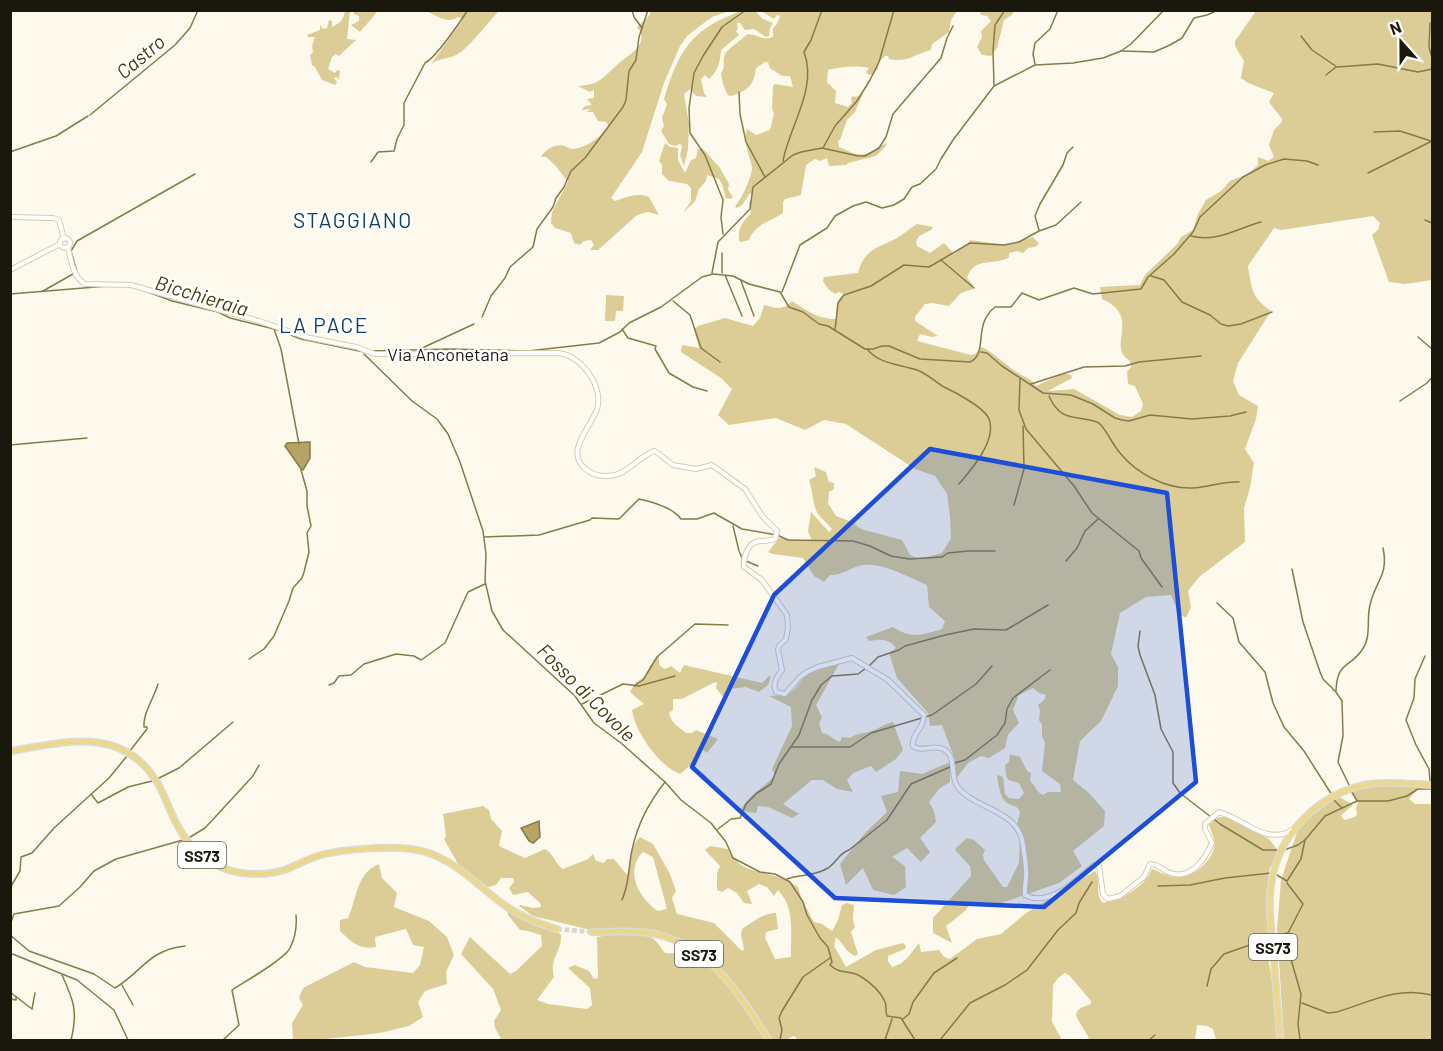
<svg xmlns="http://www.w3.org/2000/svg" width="1443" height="1051" font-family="Barlow,sans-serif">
<rect width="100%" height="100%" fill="#fdfaed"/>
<g fill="#dbcd95" fill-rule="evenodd">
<path d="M 345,11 L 350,11 L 347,39 L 356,40 L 339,56 L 336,54 L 332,57 L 328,69 L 335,73 L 337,70 L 340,71 L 339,80 L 337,77 L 334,78 L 337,82 L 335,85 L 322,80 L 315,67 L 312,65 L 310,55 L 313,52 L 312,46 L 315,37 L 308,37 L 307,35 L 320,30 L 320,25 L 323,29 L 327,28 L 329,20 L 332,21 L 332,27 C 339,24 344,19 345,11 Z"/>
<path d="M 353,11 L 354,10 L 377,11 C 374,17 365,26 360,32 L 351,25 L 359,21 L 359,16 L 354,14 Z"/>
<path d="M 426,11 L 499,10 L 499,11 C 489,21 466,52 454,56 C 446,59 438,59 431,64 L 462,21 L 461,18 L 458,17 C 448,25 436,15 426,11 Z"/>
<path d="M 651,11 L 729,11 L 712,17 L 700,26 L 687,36 L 680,46 L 664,83 L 642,152 L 611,198 L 615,201 C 627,197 637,192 649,197 L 659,215 L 648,212 L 637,215 L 598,250 L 590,250 L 594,245 L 591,240 L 584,241 L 580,245 L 574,243 L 571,233 L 555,228 L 551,223 L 552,212 L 568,182 L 555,165 L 546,157 L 541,157 C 545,149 556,143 565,146 C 569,148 569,149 574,149 C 587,147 603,136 608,125 L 606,122 L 598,121 L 593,112 L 586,112 L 591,109 L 581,110 L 585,106 L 592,105 L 587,99 L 594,98 L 594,90 L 590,92 L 578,86 C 585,85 591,85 597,82 C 605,77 611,70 619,63 C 629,55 651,43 637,27 L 649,16 Z"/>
<path d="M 741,11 L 755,11 L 763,19 L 773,23 L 770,28 L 769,36 L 766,37 L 754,29 L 745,30 L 740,23 L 737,23 L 738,29 L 736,31 L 739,35 L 721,50 C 720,63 718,71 709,79 L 705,75 L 701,79 L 704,93 L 707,97 L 696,96 L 690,89 L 684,94 L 689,124 L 688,149 L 684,166 L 680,155 L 682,146 L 680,144 L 675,146 L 669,144 L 661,131 L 664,126 L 662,118 L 667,104 L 664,99 C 679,49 692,29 741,11 Z"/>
<path d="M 761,11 L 957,11 L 951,20 L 949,32 L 932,44 L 931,50 C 914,54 908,63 889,59 L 888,56 L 885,56 L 879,62 L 878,69 L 872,75 L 867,74 L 866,72 L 869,68 C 856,65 840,67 828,70 L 827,82 L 836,91 L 835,103 L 848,107 L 852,103 L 851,98 L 853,96 L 856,97 L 863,93 L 855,112 L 847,120 L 840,140 L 838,141 L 839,147 C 864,159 865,156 886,143 L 886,146 L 876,156 L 848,163 L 846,165 L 829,166 L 827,158 L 820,161 L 815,159 L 806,165 L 801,195 L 785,199 L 783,202 L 783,213 C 770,222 756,223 749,240 L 741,242 L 739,241 C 737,229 744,220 751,213 L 749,203 L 753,195 L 750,193 L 742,205 L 737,208 L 735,206 C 741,201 753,174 752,167 C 749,154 743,142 747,129 L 756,135 L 770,130 L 774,114 L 772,108 L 773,86 L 775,84 L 793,87 L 790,76 L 782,76 L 770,68 L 768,62 L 765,62 L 756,68 C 754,86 747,91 731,96 L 728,95 C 725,90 721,79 721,73 C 726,67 722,61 725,54 C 728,49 743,38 748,34 C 758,35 763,41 773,37 L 773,28 L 777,24 L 780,16 L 777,15 L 774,19 Z"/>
<polygon points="980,11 1013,11 1013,14 1004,20 997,48 991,56 982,55 977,47 982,37 981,31 991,21 987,16 981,15"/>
<path d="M 1256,11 L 1432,11 L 1432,280 L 1405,284 L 1389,282 L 1372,235 L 1378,230 L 1380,223 L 1373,216 L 1281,230 L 1274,228 L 1248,266 C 1252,289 1251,297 1271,311 L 1238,363 L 1233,381 L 1239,395 L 1258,406 L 1256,419 L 1245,449 L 1254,463 L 1250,488 L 1244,508 L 1245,542 L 1199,577 L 1188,591 L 1191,607 L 1186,618 L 1179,614 L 1171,595 L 1146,597 L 1120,613 L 1111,654 L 1118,667 L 1118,686 L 1101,721 L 1080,741 L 1073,780 L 1088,792 L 1105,811 L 1104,826 L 1073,851 L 1082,866 L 1059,883 L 990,907 L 971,902 L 965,911 L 946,926 L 952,943 L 933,933 L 933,918 L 971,876 L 970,866 L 955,850 L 956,848 L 967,838 L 974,840 L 985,850 L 983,855 L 984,860 L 1003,887 L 1007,887 L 1019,863 L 1020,839 L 1017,825 L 1020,812 C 1017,805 1015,807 1009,804 C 1000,800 999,786 997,777 L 998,775 L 1003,777 L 1005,794 L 1009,798 L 1019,799 L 1024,793 L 1019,783 C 1005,779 1007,781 1005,765 L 1009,762 L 1010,754 L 1020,757 L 1027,771 L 1031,773 L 1030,781 C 1035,785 1037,793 1043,795 L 1048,792 L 1061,792 L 1060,784 L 1042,771 L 1045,743 L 1042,736 L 1042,725 L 1039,720 L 1040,710 L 1038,705 L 1044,700 L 1046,695 L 1039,693 L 1033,688 L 1019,695 L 1013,710 L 1019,723 L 1008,735 L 1005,748 L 989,758 L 981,756 L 968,763 L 956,779 L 955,760 L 942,725 L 930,726 L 928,713 L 897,678 L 889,653 L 896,648 C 889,638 880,639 869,641 L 866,637 L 893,627 C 911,639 922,635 942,629 L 945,621 L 929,607 L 927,585 C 908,577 884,563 863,565 C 850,567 845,575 830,575 L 824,582 L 814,576 L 803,558 L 773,554 L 768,552 L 779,538 L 812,541 L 808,531 L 811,512 L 829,532 L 832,529 C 828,524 822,519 818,514 C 812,504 813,491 809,480 L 816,476 L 814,467 L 826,472 L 829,482 L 834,483 L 834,489 L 829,492 L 828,503 L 836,516 L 852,522 L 861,529 L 902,540 L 910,555 L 920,559 L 942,553 L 951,538 L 950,517 L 947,494 L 935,476 L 915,469 L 846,424 L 824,420 L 805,430 L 776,418 L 729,425 L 718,415 L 732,389 L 721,378 L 681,352 L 682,345 L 699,348 L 694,329 L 698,326 L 725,318 L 753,326 L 760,318 L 764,305 C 777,308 782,311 792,301 C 807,311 818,319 836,319 L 837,302 L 843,294 L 839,292 L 835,294 L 828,289 L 823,281 L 824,277 L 858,273 C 864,249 878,248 897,238 C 904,234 910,228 917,224 L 933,227 L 931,230 L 919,236 L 916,242 L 917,246 L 930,253 L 944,243 L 954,254 L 961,248 L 967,246 L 970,240 L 1006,245 L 1033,237 L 1039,244 L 1035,247 L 1028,248 L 1023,253 L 1017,251 L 1009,253 L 1009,257 C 993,267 975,255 967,278 L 973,285 L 973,289 L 961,293 L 949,306 L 933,303 L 925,304 L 915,317 L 915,321 L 938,336 L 932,337 L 920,334 L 917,341 L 971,355 L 975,354 L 982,347 C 996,354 1006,366 1020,374 C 1027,378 1031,379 1036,386 L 1064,373 L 1071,375 L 1072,378 L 1048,391 L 1074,389 L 1120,415 L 1132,417 L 1141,411 L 1143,404 L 1135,386 L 1128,384 L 1127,372 L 1131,367 L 1130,361 C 1105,346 1143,317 1102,299 L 1100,287 L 1140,285 L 1145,275 L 1178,243 L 1181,237 L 1193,230 L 1198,214 L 1206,200 L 1221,191 L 1230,181 L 1248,174 L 1258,165 L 1258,157 L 1268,161 L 1274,157 L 1269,145 L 1274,130 L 1282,122 L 1282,119 L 1269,102 L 1274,93 L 1248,83 L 1241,78 L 1244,61 L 1235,46 L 1235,41 Z"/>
<polygon points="665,143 670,147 678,148 678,160 685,173 691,160 696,158 698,149 702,148 720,168 729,184 728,190 733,197 731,199 726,198 722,184 719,179 707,175 706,181 699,189 695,201 683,213 691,201 691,188 687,184 669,181 662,174 662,165 659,161"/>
<polygon points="606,295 624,296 623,311 616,311 615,321 605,321"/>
<path d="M 659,654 L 659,665 L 665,669 L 671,666 L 680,673 L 684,665 L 762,683 L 769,676 L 771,677 L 768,685 L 759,692 L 746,687 L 729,689 L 728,696 L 724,698 L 716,688 L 717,683 L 715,682 L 682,699 L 673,699 L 673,710 L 669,713 C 671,723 679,727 686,733 L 692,733 L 696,730 L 718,739 L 707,753 L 703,750 L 699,751 L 693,763 L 680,774 C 660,767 635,732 632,710 L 644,704 L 630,692 L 636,682 L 645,677 L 650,666 Z"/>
<path d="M 839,664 L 816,705 L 822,717 L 819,724 L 822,733 C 830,734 833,740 840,742 L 842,737 L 850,738 C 859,732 866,734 874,730 C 881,727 885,724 893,722 L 903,750 L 896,759 L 876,772 L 871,766 L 853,773 L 847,780 L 853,792 L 837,789 L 823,780 L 812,780 L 783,804 L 799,814 L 792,818 L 768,807 L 758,806 L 756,813 L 740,811 C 751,792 763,789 775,775 L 772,769 L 792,726 L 791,707 L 769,696 L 786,695 L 795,689 L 807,673 Z"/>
<polygon points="950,762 950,782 939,789 929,802 934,811 936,822 920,838 930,852 921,862 907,848 892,857 905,866 906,887 894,895 873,890 863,868 846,885 840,864 865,833 887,812 881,796 898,792 900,771 922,774"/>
<polygon points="1387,784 1420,786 1409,799 1415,804 1432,804 1432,1040 1284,1040 1277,929 1281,880 1298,829 1307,817 1317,812 1338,796 1353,805 1341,815 1344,820 1355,817 1357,814 1356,809 1358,803 1350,792 1365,786"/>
<path d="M 483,806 L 489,810 L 491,819 L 502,831 L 499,845 L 501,847 L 525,858 L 545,849 C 554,854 555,864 563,869 L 588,859 L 593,854 L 596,861 L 604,863 L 607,859 L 614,859 L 627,875 C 632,863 630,846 640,837 L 653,844 L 670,874 L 676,891 L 672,898 L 677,914 L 714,923 L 742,951 L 744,949 L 741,935 L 742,929 C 753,922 763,913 776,913 L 778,929 L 766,932 L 765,938 L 775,959 L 791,957 C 790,934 796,909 778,890 L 774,896 L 767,887 L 759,884 L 747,891 L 752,904 L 744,903 L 737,893 L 728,888 L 722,892 L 717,890 L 717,873 L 720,866 L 705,850 L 710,846 L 728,849 C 741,874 760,870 781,878 C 787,880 793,884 798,887 L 802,900 L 814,922 L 822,924 L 832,931 L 838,920 L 842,905 L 847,903 L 854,905 L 853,919 L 855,927 L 851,932 L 858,954 L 855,956 C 846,953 843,943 836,937 L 834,946 L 846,967 L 876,950 L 903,943 L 906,946 L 905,949 L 888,956 L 888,961 L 892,967 C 905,964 911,953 919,943 L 921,952 L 939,950 L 944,957 L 950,959 L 977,939 L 1001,934 L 1026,913 L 1095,871 C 1102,881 1094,895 1103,903 C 1121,900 1145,887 1152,869 C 1159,871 1166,876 1174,877 C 1191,879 1210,864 1214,848 C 1216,840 1211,832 1209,825 C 1214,819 1218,816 1225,817 L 1269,839 L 1279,852 L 1277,853 L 1273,865 L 1270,867 L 1268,878 L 1269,963 L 1274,993 L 1277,1040 L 1216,1040 L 1213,1029 L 1207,1026 L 1197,1025 L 1195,1040 L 1085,1040 L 1089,1038 L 1076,1016 C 1077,1007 1084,1007 1091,1004 L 1091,1001 L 1070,976 L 1065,973 L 1058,978 L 1053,985 L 1052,1022 L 1062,1040 L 798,1040 L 794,1036 L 786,1040 L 773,1040 L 747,1000 L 726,974 L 698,949 L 669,934 L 617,928 L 591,930 L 533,916 L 519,906 L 520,905 L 533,908 L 541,907 L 541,904 L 528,892 L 513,895 L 509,888 L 514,882 L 513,878 L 501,878 L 496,885 L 488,887 L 459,866 L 444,839 L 446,836 L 443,814 ZM 643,852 L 653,857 L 667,909 L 658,911 C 639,898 624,871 643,852 Z"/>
<path d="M 379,864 L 382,878 L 397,893 L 394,907 L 429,921 L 447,937 L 454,955 L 446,972 L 447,984 L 425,991 L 418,1002 L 423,1017 L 409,1026 L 380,1033 L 316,1040 L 293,1040 L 292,1023 L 303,1005 L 299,998 L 303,988 L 354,962 L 365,967 L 413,973 L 420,965 L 424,947 L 413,945 L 406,929 L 375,937 L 376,947 C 358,950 352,942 340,931 L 340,920 L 348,918 C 357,899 356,873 379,864 Z"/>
<path d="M 507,911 L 538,927 L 558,932 L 561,935 C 562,953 549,956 554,977 L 537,1000 L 548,1004 L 587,1009 L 592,1005 L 590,988 L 568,968 L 575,965 L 589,971 L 594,979 L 598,978 L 597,937 C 611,935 640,930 652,938 C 657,941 661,948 665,953 C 676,954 692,952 702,958 C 723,971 751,1019 766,1040 L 501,1039 L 495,1028 L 494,1021 L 501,1010 L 493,989 L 461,954 L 470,937 L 510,974 L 516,971 L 542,946 L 541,935 L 528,931 L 520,930 L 508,915 Z"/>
</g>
<g fill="#b5a466" stroke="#867a4b" stroke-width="1.5">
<polygon points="310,442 310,458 303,470 301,469 285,446 287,443"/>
<polygon points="539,821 540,837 533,843 529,841 521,828"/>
</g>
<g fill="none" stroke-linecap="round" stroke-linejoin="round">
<g stroke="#867a4b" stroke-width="1.5">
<polyline points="632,10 634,17 642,28"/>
<polyline points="1430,23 1429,47 1432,58"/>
<polyline points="1301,36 1312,50 1337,67 1378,64 1418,72 1432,69"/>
<polyline points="1121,51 1154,52 1170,45 1182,38 1194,18 1207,15 1218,10"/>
<polyline points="1035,64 1033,54 1035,43 1050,29 1058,10"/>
<polyline points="1326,75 1336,67"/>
<polyline points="994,85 993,51 995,25 1005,10"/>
<polyline points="739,92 740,114 746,142 765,177"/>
<polyline points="90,115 175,45 190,28 198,10"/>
<polyline points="1374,132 1400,131 1431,141"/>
<polyline points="823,148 835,126 857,101 870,80 879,62 894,10"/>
<polyline points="10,152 56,136 88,116"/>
<path d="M 783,161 C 789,127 818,88 804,52 L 811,40 L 822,10"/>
<path d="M 371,162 L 378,152 L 394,151 L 397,139 L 404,125 L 404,103 L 425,63 C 437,57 459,23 468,10"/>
<polyline points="1368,173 1432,141"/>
<polyline points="1425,220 1432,223"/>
<polyline points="1039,230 1035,216 1040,204 1063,165 1067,153 1073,147"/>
<polyline points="723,234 721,217 723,200 705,155 690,133 689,108 694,73 703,56 722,27 746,10"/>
<path d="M 1191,236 C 1216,243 1238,228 1261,222"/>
<polyline points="722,253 722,273"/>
<polyline points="941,260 974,288"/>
<polyline points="77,272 71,251 77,241 195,174"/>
<polyline points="712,273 718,242 750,209 753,187 793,155 801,152 822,148 858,156 865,156 879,148 886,137 893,114 941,58 947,38 953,26"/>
<polyline points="725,275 742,316"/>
<polyline points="1151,276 1164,280 1182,302 1210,315 1221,324 1228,326 1241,324 1272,312"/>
<polyline points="741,281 754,316"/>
<polyline points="43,291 73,274"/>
<polyline points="148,292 172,301 218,312 230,318 278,330 301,339 364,352"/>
<polyline points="782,292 800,245 827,228 835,216 853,206 866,202 882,208 894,205 904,199 912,187 920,184 936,169 941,159 953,140 994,86 1035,65 1073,63 1103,58 1121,51 1131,44 1164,10"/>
<polyline points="10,294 108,286"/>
<polyline points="673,301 690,315 701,348 720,362"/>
<polyline points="482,317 491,296 505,278 510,267 533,247 537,229 553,207 556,198 564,187 571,171 585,158 623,107 626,100 629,71 636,60 639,37 648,10"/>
<polyline points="274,329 281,349 299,444"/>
<polyline points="622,329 628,338 656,346 655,349 669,373 693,387 707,391"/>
<polyline points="835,330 838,303 844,295 871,286 904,265 929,267 970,243 1004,245 1019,242 1039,231 1056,225 1081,202"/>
<polyline points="1418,337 1432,349"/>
<polyline points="420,349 474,324"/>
<path d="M 867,349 C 880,365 900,364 917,370 C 928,374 935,382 944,387 C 955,392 985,408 989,419 C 997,440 972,469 959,484"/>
<path d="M 372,351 L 449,349 L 528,351 L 599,343 L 620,332 L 629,323 L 661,307 L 702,277 L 713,274 L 733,276 L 749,284 L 780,292 L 789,307 L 803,312 L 819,324 L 828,326 L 865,349 L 873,349 L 882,346 L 889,346 L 920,359 L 970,362 C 989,353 972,325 995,307 L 1011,307 L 1022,293 L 1039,300 L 1074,288 L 1093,294 L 1141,289 L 1148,277 L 1174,254 L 1193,232 L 1200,217 L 1243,177 L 1265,165 L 1284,159 L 1307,161 L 1318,165"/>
<polyline points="981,352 987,353 1002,366 1043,393 1071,395 1093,404 1115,418 1122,420 1129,421 1150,415 1192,419 1230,416 1246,412"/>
<path d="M 364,354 L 412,401 L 437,419 L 448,434 L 460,462 L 483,531 L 486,554 L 485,581 L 492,611 L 503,630 L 575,696 L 594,723 L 621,743 L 665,782 L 681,800 L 711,823 L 726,842 L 733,858 L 760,872 L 775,874 L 790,882 L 803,902 L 807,915 L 820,938 L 828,947 L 832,962 L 830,965 C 838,972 842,971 852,973 C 863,975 881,991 885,1002 C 887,1007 885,1011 887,1016 L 901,1018 L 915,1040"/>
<polyline points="1020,379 1019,410 1026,429 1074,486 1092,513 1139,551 1141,558 1162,587"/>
<polyline points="1031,384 1084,367 1125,366 1139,362 1201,356"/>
<path d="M 1049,396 C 1061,424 1077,414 1099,423 C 1108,432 1112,444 1120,453 C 1137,474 1166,489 1193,488 C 1209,487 1223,481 1239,482"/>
<polyline points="1400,401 1427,383 1432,377"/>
<polyline points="10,445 87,438"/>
<polyline points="1014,505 1024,469 1023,426"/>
<polyline points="733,526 739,551 742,558"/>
<path d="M 484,537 L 539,535 L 590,520 L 592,518 L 619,519 L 639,499 C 653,502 673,508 681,519 L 697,519 L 714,513 L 742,529 L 777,535 L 788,540 L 853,541 L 870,546 L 891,556 L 909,559 L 942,557 L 948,553 L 968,551 L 995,551"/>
<polyline points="746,561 758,566"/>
<polyline points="1066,561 1077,548 1085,531 1098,519"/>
<polyline points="1292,569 1303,622 1320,672 1323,679 1336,692 1342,701 1343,736 1338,762 1350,787"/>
<polyline points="1217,603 1233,618 1239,642 1265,672 1273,703 1284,727 1304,751 1332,795"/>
<polyline points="1140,631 1138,646 1140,655 1155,695 1161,729 1173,752 1173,783 1180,793 1220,824 1263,850 1280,850"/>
<polyline points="1425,656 1415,679 1414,698 1406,720 1416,745 1429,769 1430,781"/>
<polyline points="249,659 264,649 274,636 289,601 293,588 302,578 304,572 309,552 307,533 311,526 307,506 307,491 301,470"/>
<polyline points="329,685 334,683 339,676 351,675 364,664 396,654 414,656 421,660 424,658 445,643 468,592 485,584"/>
<polyline points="634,686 643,680 657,657 695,624 728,625"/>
<path d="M 1336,691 C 1337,661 1350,668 1362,650 C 1372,636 1366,620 1370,605 C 1375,581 1389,576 1383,548"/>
<polyline points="582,704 623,684 639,686 675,676"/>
<polyline points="792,747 850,747 871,733 932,715 976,684 992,666"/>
<path d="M 129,752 L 147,729 L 147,727 L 144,727 C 143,713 154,698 158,684"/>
<polyline points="157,779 179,768 233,722"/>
<polyline points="1352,792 1357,801"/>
<polyline points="91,794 98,803 128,787 152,781"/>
<polyline points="1334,800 1342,808"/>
<polyline points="718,829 731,819 740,818 746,804 757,793 771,784 779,764 799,735 812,700 821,685 832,676 858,674 869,666 878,657 899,650 905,646 945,635 974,629 1006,630 1048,605"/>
<polyline points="187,839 205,828 253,776 259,765"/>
<polyline points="1284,850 1298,845 1305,840"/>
<polyline points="1275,874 1287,881"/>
<path d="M 787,879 C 801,874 813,877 828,868 C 837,862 839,853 849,850 L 887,820 L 911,784 L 950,767 L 951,764 L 965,760 L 997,735 L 1005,723 L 1007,709 L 1013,698 L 1050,670"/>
<polyline points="1287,881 1301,859 1305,840 1325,816 1357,801 1388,801 1407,796 1418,789 1432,789"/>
<polyline points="1287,883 1303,904 1288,933 1286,942 1301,994 1298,1024 1300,1040"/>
<polyline points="1158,886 1190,885 1225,878 1271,873"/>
<polyline points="10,888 20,871 21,857 32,853 54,828 109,778 127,756"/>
<path d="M 622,900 C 630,882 628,868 632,850 C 638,823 648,804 665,782"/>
<polyline points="10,925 14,914 59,906 80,887 94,871 116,859 183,840"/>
<path d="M 10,935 L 29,951 L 94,974 L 115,988 C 142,972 148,950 185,946"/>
<polyline points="1275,937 1287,933"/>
<polyline points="10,953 77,980 114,1010 128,1040"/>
<path d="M 62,975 C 74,1001 78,1012 71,1040"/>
<polyline points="122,985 133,1005"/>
<polyline points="1207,986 1211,969 1224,954 1270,938"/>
<polyline points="10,992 32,1009 35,993"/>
<polyline points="10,999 16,1000 16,997"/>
<path d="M 1302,1003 L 1328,1013 L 1337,1012 C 1370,1002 1397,986 1432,995"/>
<polyline points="903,1019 909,1014 913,1002 934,973 957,958"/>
<path d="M 223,1040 L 239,1025 L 232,990 C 244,982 285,959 290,948 C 295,938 297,926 296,915"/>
<polyline points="780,1040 782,1030 779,1018 782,1011 803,977 830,958"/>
<polyline points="885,1040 892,1019"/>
<polyline points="940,1040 970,1003 1005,985 1027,970 1058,930 1076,913 1079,903 1092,882"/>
<polyline points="1149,1040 1155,1035"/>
</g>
<polyline stroke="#dbd8cb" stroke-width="5" stroke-dasharray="5 2.5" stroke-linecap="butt" points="557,929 592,932"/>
<defs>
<g id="secondary">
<polyline points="10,217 53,218 59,220 64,239"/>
<circle cx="65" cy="243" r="5"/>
<path d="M 68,248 C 71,260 73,277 85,284 L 131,285 L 259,321 L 306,337 L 356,347 L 375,354 L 559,353 C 582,356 604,387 597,409 C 591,428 562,453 588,471 C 596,476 606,477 615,475 C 631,471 640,455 655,451 L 673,465 L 696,469 L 712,465 L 745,489 L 763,517 L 777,531 L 775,539 C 761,544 753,536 746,553 C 744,559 743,562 744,567 L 762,580 L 787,615 L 788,628 L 786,639 L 779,646 L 778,650 L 782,670 C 777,677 772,683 776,692 L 785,694 L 800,677 L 807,672 L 818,667 L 852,658 L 888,680 L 924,715 C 925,727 911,734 913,746 C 922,753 933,744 943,749 C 957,755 950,776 957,786 C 973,808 1011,809 1021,836 C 1023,842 1027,870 1026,877 C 1026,883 1024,889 1025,895 C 1049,908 1078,879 1094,865 L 1099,866 L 1103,894 L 1108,899 L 1120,896 L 1144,877 L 1150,864 C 1158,864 1161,869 1168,872 C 1190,882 1205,859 1212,843 L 1205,829 L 1205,824 L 1219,812 C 1243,818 1266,846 1292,830"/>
<polyline points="10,270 60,244"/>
</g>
<g id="primary">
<path d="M 10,751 C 63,743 119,725 155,779 C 162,789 166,801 171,812 C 180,833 192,852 213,863 C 235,876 264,877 287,869 C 299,864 310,858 321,855 C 344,849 388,846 411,849 C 450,853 477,886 507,907 C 523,917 539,924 557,929"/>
<path d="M 592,932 C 616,932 643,929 666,937 C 715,952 743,1000 769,1040"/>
<path d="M 1280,1040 C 1278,1009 1275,977 1273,945 C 1271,925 1268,905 1271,886 C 1277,835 1318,793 1369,784 C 1390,781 1411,784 1432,785"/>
</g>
</defs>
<use href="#secondary" stroke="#d5cdad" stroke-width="6"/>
<use href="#primary" stroke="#dadad8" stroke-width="8"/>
<use href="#secondary" stroke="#fff" stroke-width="4"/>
<use href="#primary" stroke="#ebd88b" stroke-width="5"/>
</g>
<path fill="#1d4ed8" fill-opacity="0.2" stroke="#1d4ed8" stroke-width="4.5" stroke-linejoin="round" d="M 930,449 L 1167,493 L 1196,782 L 1044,907 L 835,898 L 692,767 L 774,595 Z"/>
<g text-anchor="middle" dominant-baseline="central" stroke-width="5" stroke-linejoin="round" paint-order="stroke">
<g fill="#fff" stroke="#5f5d55" stroke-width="1.5">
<rect x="178" y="842" width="48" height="26" rx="4.5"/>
<rect x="1249" y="934" width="48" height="26" rx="4.5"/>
<rect x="675" y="941" width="48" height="26" rx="4.5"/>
</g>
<g font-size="16" font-weight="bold" fill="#1a170c">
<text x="202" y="855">SS73</text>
<text x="1273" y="947">SS73</text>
<text x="699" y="954">SS73</text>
</g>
<g font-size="18" fill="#1a170c" stroke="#fff">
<text x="448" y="354">Via Anconetana</text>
</g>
<g font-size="20" font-style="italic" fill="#473b07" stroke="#fff">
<text transform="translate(140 56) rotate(-40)">Castro</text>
<text transform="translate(202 295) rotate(17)">Bicchieraia</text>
<text transform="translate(587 692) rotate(45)">Fosso di Covole</text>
</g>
<g font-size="21" letter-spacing="1.5" fill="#0e4063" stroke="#fff">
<text x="353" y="219">STAGGIANO</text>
<text x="324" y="324">LA PACE</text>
</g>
</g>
<rect width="1443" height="1051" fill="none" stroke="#1a170c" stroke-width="24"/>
<g transform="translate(1401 42) rotate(339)" stroke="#ffffff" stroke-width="4.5" paint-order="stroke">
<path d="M0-4.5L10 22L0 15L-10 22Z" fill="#1a170c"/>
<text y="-9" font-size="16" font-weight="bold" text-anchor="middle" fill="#1a170c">N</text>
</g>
</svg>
